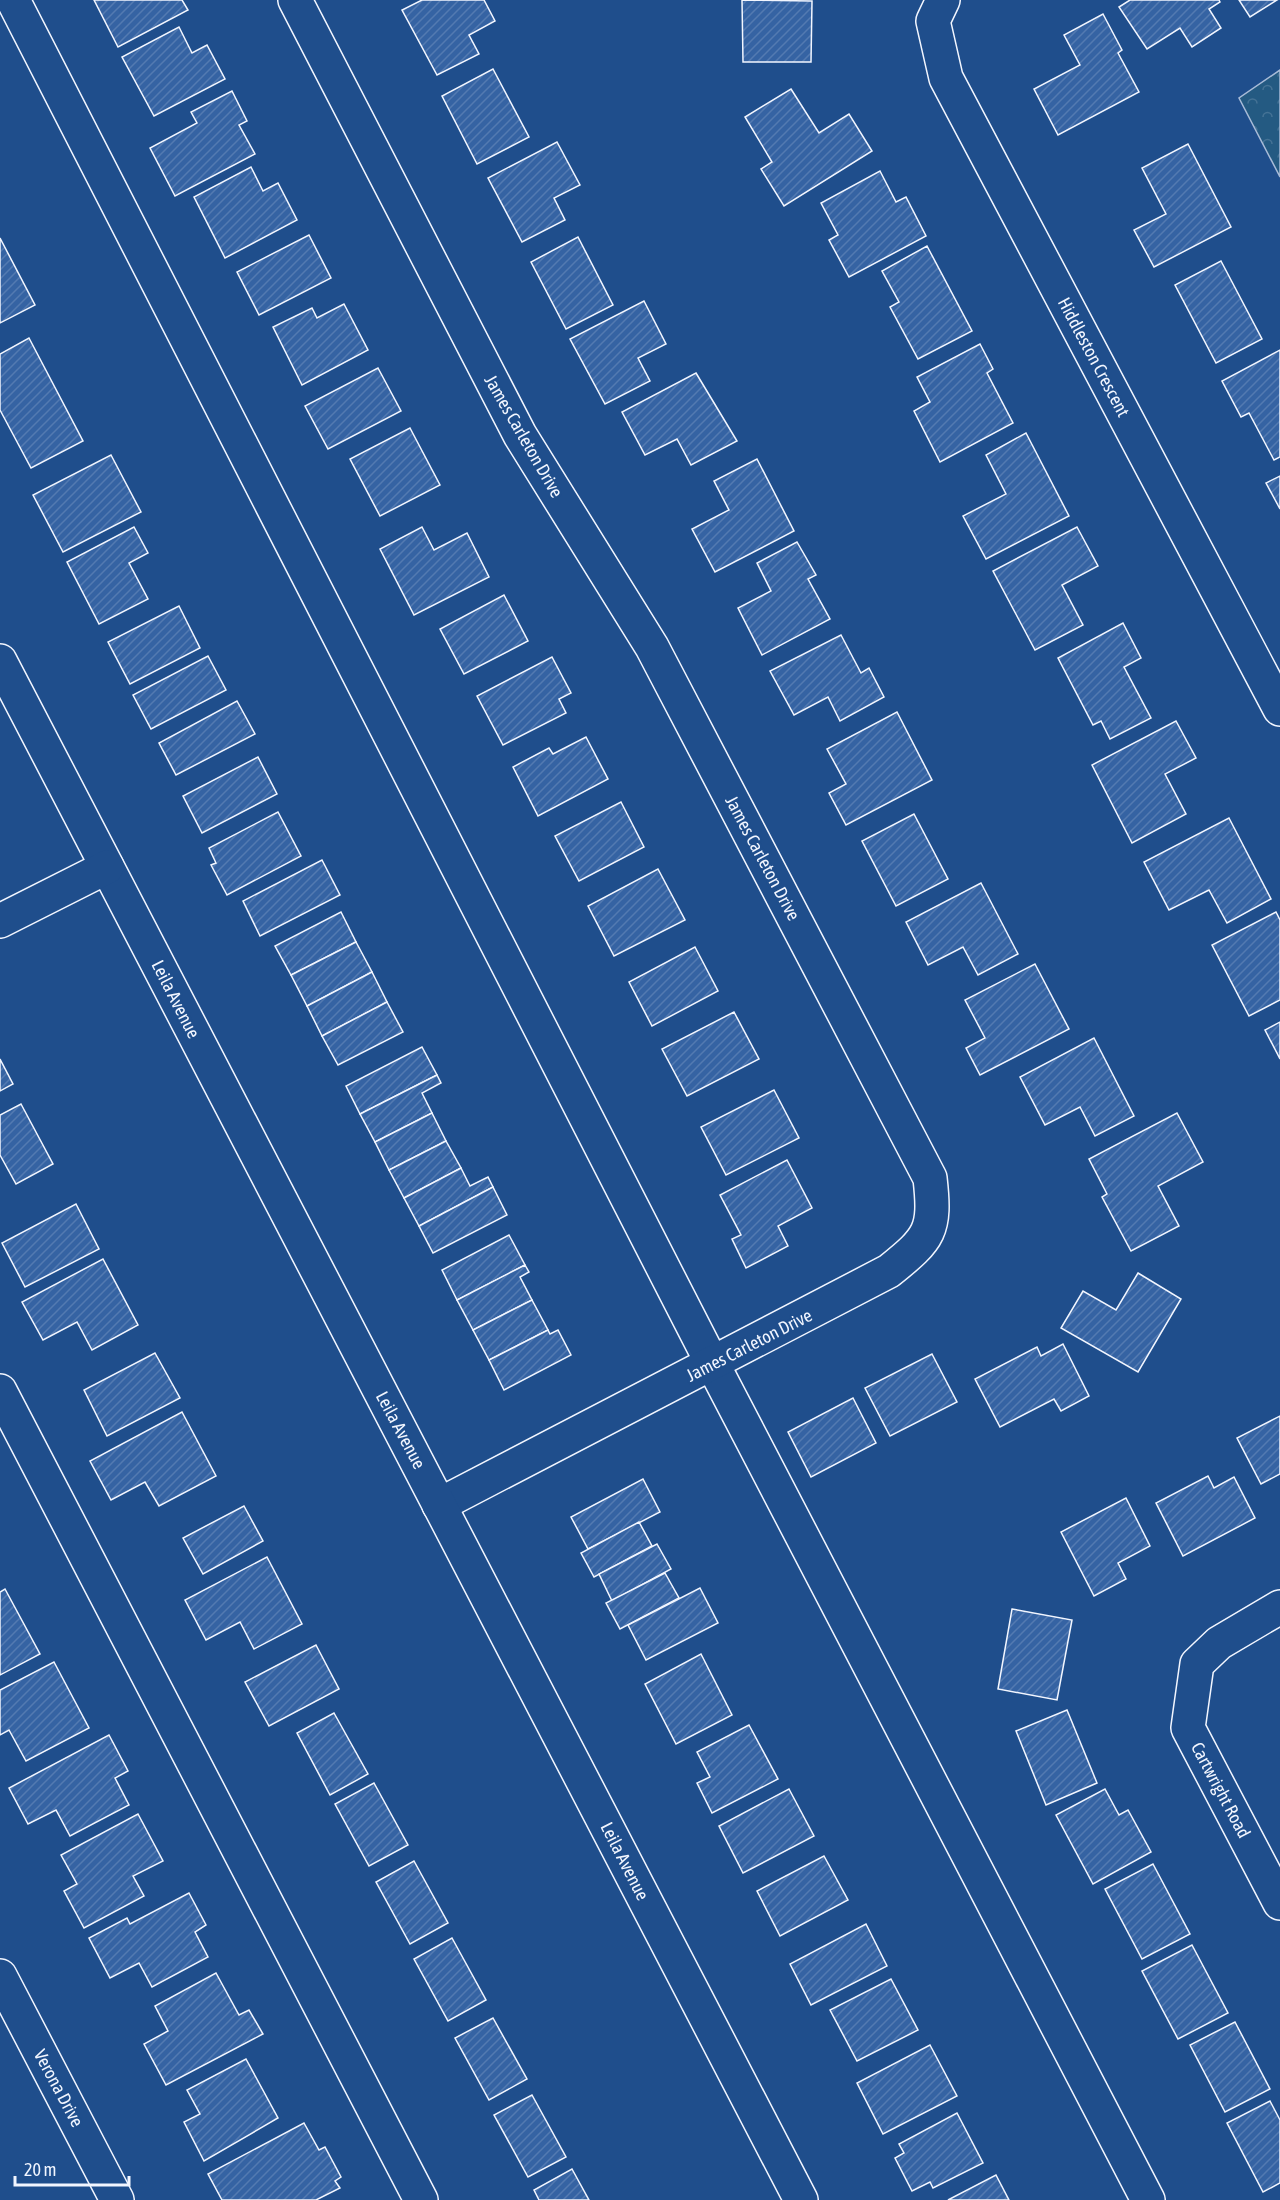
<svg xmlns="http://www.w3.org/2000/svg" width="1280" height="2200" font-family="'Asap Condensed',sans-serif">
<defs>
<pattern id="park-crowns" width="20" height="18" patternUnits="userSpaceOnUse" patternTransform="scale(1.5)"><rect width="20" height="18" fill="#245a82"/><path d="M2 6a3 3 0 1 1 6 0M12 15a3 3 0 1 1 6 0" fill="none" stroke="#447295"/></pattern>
<pattern id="building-hatch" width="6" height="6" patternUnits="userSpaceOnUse" patternTransform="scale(1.5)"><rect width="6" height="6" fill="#3563a3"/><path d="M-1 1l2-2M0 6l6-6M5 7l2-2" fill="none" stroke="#537ab1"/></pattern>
</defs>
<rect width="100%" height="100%" fill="#1f4e8c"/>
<polygon fill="url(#park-crowns)" stroke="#a8bbd7" stroke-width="1.5" points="1280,70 1280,177 1239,98"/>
<g fill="url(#building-hatch)" stroke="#f2f6ff" stroke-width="1.5">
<polygon points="94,0 182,0 188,10 118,47"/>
<polygon points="422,0 484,0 495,21 469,35 479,54 437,75 402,10"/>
<polygon points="742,0 812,1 811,62 743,62"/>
<polygon points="1130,0 1219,0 1220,2 1209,9 1221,28 1192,47 1180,28 1147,49 1119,7"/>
<polygon points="1239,0 1277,0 1250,17"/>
<polygon points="1103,14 1122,50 1118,53 1139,92 1058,135 1034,89 1080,65 1064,35"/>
<polygon points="179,27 192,53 207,45 225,79 154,116 122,57"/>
<polygon points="493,69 529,137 477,164 442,96"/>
<polygon points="791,89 819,133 849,114 872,151 784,206 761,169 772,162 745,117"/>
<polygon points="232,91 247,121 239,125 255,154 175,196 150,148 197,123 191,112"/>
<polygon points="557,142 580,185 554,198 565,220 522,242 488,178"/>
<polygon points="1188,144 1231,227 1154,267 1134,230 1166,214 1142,168"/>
<polygon points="251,167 263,191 278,183 297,220 225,258 194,197"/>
<polygon points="880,171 896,202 906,197 926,236 849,277 829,240 838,235 821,203"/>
<polygon points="309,235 331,278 259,315 237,272"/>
<polygon points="578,237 613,305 566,329 531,262"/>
<polygon points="0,238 35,305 0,323"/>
<polygon points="927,246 972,331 918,359 890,307 899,302 882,271"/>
<polygon points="1221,261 1262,339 1216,363 1175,285"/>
<polygon points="644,301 666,344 638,358 650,381 605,404 570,339"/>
<polygon points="344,304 368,350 302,385 273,327 312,308 317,318"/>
<polygon points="29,338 83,441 31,468 0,410 0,354"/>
<polygon points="980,344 993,369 987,373 1013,423 940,462 914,411 930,402 917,377"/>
<polygon points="1280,350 1280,457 1274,460 1249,413 1241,417 1222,381"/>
<polygon points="378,368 401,411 328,449 305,406"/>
<polygon points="696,373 737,441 691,465 677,439 645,455 622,412"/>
<polygon points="410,428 440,485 380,516 350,459"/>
<polygon points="1026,433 1069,516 986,559 963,516 1006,494 986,455"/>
<polygon points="111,455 141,512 63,552 33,495"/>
<polygon points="757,459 794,531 715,572 692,529 729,510 714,481"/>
<polygon points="1280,476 1280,509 1266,483"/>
<polygon points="134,527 148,553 129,563 148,599 99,624 67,562"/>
<polygon points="422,527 434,550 467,533 489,577 414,615 380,549"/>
<polygon points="1077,527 1098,566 1062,585 1083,625 1035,650 993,571"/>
<polygon points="797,542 816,575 808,579 830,619 762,655 738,608 771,591 757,563"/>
<polygon points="504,595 528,641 464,674 440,629"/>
<polygon points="179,606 200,648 130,684 108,642"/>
<polygon points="1123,623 1141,658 1124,667 1151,718 1110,739 1101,721 1093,725 1058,658"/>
<polygon points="841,635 861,673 869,668 884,697 840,721 828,697 794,715 770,671"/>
<polygon points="208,656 226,690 151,729 133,695"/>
<polygon points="552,657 571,693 559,699 566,713 503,745 477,696"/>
<polygon points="237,701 255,734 176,775 159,743"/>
<polygon points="897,712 932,780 846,825 829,793 846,784 827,749"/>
<polygon points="1176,721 1196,758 1165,774 1186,814 1132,843 1092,765"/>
<polygon points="586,737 608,779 538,816 513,767 549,748 553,754"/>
<polygon points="258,757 277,794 202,833 183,796"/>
<polygon points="621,802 644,847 579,881 555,836"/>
<polygon points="278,812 301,856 227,895 211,865 216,863 209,848"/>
<polygon points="914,814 948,879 896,906 862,841"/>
<polygon points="1229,818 1271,899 1227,923 1209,890 1169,910 1144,862"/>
<polygon points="322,860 340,895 260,936 243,901"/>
<polygon points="658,869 685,920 614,956 588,906"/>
<polygon points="981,883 1018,954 978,975 963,947 928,965 906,922"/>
<polygon points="341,912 356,942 291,975 275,946"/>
<polygon points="1276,912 1280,920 1280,1000 1249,1016 1212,945"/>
<polygon points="356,942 372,972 307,1006 291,975"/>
<polygon points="695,947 718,991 652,1026 629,982"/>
<polygon points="1035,964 1069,1029 980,1075 966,1048 985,1038 965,1000"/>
<polygon points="372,972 387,1002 322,1036 307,1006"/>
<polygon points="387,1002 403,1032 338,1065 322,1036"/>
<polygon points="734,1012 759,1059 687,1096 662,1049"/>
<polygon points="1280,1022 1280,1059 1265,1030"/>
<polygon points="1094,1038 1134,1116 1095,1136 1080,1107 1045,1125 1020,1077"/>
<polygon points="422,1047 437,1075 360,1114 346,1086"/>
<polygon points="0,1059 13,1084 0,1091"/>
<polygon points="437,1075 441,1083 422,1093 432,1113 375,1142 360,1114"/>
<polygon points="774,1090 799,1138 726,1175 701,1127"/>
<polygon points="21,1104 53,1164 16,1184 0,1155 0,1115"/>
<polygon points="432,1113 446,1141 389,1170 375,1142"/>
<polygon points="1177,1113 1203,1162 1158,1186 1179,1226 1131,1251 1102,1197 1107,1194 1089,1159"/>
<polygon points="446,1141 461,1168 404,1198 389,1170"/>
<polygon points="787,1160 812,1208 778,1226 788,1246 746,1268 732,1239 741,1235 720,1195"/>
<polygon points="461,1168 470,1186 488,1177 493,1187 419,1226 404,1198"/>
<polygon points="493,1187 507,1215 433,1253 419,1226"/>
<polygon points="76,1204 99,1249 25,1287 2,1243"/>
<polygon points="509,1235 525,1265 457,1300 442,1270"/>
<polygon points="103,1259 138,1325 92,1350 77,1322 43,1340 22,1302"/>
<polygon points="525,1265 529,1272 520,1277 532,1300 473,1330 457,1300"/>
<polygon points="1138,1273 1181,1299 1138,1372 1061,1328 1083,1291 1116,1310"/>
<polygon points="532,1300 548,1330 489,1360 473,1330"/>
<polygon points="548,1330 550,1334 558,1330 571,1355 504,1390 489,1360"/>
<polygon points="1063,1344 1089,1396 1061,1411 1054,1399 1000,1427 975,1379 1037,1347 1041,1356"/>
<polygon points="155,1353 180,1398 107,1436 84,1390"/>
<polygon points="932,1354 957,1402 890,1436 865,1388"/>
<polygon points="853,1398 876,1443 811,1477 788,1432"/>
<polygon points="182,1412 216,1476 159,1506 145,1482 111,1500 90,1461"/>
<polygon points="1280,1416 1280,1474 1261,1484 1237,1438"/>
<polygon points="1208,1476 1214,1488 1234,1477 1255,1518 1183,1556 1156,1503"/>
<polygon points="643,1479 660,1512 588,1549 571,1517"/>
<polygon points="1126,1498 1150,1546 1118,1563 1126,1579 1094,1596 1061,1532"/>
<polygon points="244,1506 263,1541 203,1574 183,1538"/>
<polygon points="639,1522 652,1546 594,1577 581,1553"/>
<polygon points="657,1544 671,1569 612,1601 599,1574"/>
<polygon points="267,1557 302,1624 254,1649 240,1622 206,1640 185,1600"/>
<polygon points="665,1573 679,1598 620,1629 606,1603"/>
<polygon points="700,1588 718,1623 646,1660 628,1625"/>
<polygon points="5,1589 40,1654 0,1675 0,1592"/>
<polygon points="1012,1609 1072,1620 1057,1700 998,1689"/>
<polygon points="316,1645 339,1689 269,1726 245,1682"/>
<polygon points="701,1654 732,1715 676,1744 645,1684"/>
<polygon points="54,1662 89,1728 26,1761 9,1730 0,1735 0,1690"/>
<polygon points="1067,1710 1097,1783 1046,1805 1016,1731"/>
<polygon points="334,1713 368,1774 330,1795 297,1733"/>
<polygon points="749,1725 778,1779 712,1813 697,1783 710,1777 697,1752"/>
<polygon points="109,1735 128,1771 115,1778 129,1805 70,1836 56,1810 28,1824 9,1788"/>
<polygon points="374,1783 408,1845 369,1866 335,1804"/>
<polygon points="789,1789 814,1836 743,1873 719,1826"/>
<polygon points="1105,1789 1119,1815 1128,1810 1151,1852 1093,1884 1056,1815"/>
<polygon points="138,1814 163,1861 133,1876 144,1896 84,1928 64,1891 77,1884 61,1855"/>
<polygon points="824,1856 848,1900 780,1936 757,1891"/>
<polygon points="414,1861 448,1923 410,1944 376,1882"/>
<polygon points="1153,1864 1190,1934 1142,1959 1105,1889"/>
<polygon points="189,1893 206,1925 195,1932 208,1957 152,1987 139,1963 110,1978 89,1938 127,1918 130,1924"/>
<polygon points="866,1924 887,1966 811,2005 790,1964"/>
<polygon points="452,1938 486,2000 448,2021 414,1959"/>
<polygon points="1192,1945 1228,2013 1178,2039 1142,1971"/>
<polygon points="216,1973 239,2015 249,2010 263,2034 166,2085 144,2044 168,2031 155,2006"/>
<polygon points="891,1979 918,2030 857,2061 830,2010"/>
<polygon points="493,2018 527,2079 489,2100 455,2038"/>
<polygon points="1235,2022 1270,2089 1225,2112 1190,2045"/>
<polygon points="930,2045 957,2096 883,2134 857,2083"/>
<polygon points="246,2059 278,2118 204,2161 184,2122 200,2114 187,2090"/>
<polygon points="532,2095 566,2157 528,2177 494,2115"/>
<polygon points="1270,2101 1280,2120 1280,2183 1263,2192 1227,2123"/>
<polygon points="957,2113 983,2163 933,2188 930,2182 912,2191 895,2158 904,2153 899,2144"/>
<polygon points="304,2123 319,2150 325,2147 341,2177 335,2181 340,2188 316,2200 222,2200 208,2174"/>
<polygon points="572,2169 589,2200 539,2200 534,2190"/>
<polygon points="996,2175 1009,2200 948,2200"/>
</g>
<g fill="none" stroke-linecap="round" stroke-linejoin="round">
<defs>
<g id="minor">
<polyline points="13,0 712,1363 1148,2200"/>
<path d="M 295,0 L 520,435 L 652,647 L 930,1178 C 936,1231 930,1238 889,1271 L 439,1505"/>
<polyline points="943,0 933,21 946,78 1280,709"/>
<polyline points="0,661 801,2200"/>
<polyline points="0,921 107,867"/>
<polyline points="0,1391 421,2200"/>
<polyline points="1280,1607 1219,1643 1197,1664 1188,1728 1280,1903"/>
<polyline points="0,1976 117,2200"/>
</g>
</defs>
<use href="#minor" stroke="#f2f6ff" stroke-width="36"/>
<use href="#minor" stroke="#1f4e8c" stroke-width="33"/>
</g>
<g text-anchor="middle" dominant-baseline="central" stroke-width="4.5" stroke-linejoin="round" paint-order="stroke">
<g font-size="18" fill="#f2f6ff" stroke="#1f4e8c">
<text transform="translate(1094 357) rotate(62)">Hiddleston Crescent</text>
<text transform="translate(524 436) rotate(60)">James Carleton Drive</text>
<text transform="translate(763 858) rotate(62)">James Carleton Drive</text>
<text transform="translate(176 999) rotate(63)">Leila Avenue</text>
<text transform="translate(749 1345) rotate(-27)">James Carleton Drive</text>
<text transform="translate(401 1430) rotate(62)">Leila Avenue</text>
<text transform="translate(1221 1790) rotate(62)">Cartwright Road</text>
<text transform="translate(625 1861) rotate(63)">Leila Avenue</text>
<text transform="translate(59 2088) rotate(62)">Verona Drive</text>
</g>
</g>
<path d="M15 2176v9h114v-9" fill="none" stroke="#f2f6ff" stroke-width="3"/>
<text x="24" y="2176" font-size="18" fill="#f2f6ff" stroke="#1f4e8c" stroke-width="4.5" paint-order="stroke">20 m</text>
</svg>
